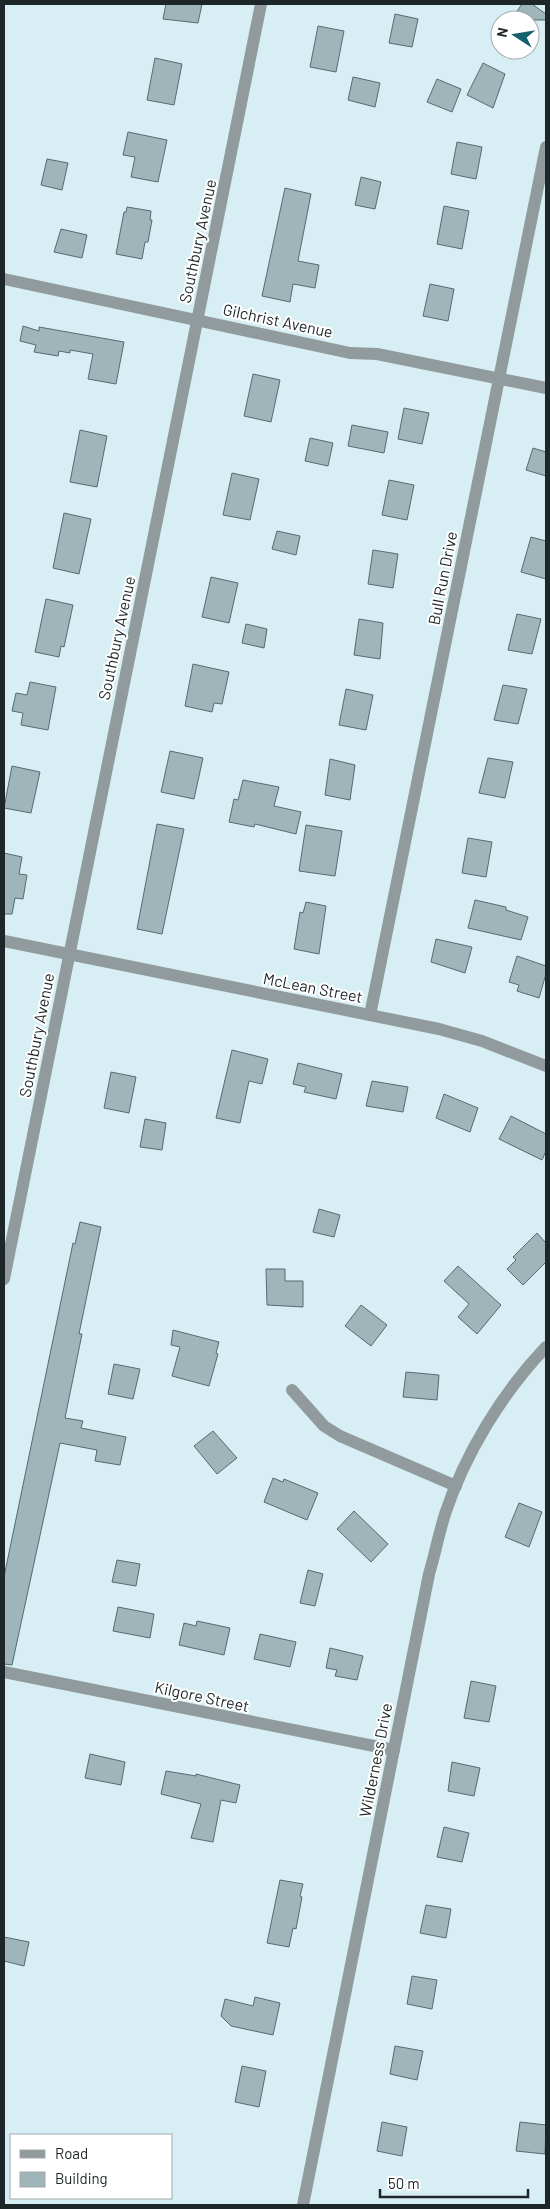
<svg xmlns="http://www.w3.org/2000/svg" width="550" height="2209" font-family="Barlow,sans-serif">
<rect width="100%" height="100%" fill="#d7eff4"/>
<g fill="#9eb5ba" stroke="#556b6f">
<polygon points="166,4 202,4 198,23 163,19"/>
<polygon points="522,4 532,4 546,14 546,20 511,20"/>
<polygon points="395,14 418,19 412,47 389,43"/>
<polygon points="318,26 344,31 336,72 310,67"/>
<polygon points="155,58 182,64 174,105 147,100"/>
<polygon points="483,63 505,74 493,108 467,95"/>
<polygon points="353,77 380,83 375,107 348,100"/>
<polygon points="437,79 461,89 452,112 427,102"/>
<polygon points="128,132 167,140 158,182 131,177 135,157 123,155"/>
<polygon points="457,142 482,147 476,179 451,174"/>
<polygon points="47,159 68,163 62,190 41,185"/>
<polygon points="361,177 381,182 375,209 355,205"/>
<polygon points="285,188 311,194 298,261 319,265 315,288 293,284 290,302 262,296"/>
<polygon points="444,206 469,211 462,249 437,244"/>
<polygon points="127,207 151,211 150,220 152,220 148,242 145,242 142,259 116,254 124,212 126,212"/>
<polygon points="61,229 87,235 82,258 54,252"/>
<polygon points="430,284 454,289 448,321 423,316"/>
<polygon points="23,326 39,331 39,327 124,342 116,384 88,379 93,354 70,350 70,353 59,351 58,356 34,352 36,345 20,341"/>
<polygon points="253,374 280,380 271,422 244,416"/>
<polygon points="404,408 429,413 422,444 398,439"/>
<polygon points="352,425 388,432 384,453 348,446"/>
<polygon points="80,430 107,436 97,487 70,482"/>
<polygon points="310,438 333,443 328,466 305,461"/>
<polygon points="533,448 546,452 546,476 526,470"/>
<polygon points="232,473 259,479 250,520 223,515"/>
<polygon points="389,480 414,485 407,520 382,515"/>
<polygon points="64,513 91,519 79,574 53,568"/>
<polygon points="277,531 300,536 296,555 272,549"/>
<polygon points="531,537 546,541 546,579 521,572"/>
<polygon points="373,550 398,554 393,588 368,584"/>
<polygon points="211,577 238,583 229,623 202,617"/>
<polygon points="46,599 73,605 64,647 61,646 59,657 35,652"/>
<polygon points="517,614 541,619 532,654 508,650"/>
<polygon points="359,619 383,623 380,659 354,655"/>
<polygon points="246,624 267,629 264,648 242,643"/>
<polygon points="193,664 229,672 222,704 214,703 212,712 185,706"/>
<polygon points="30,682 56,687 48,730 21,725 23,713 12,711 16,693 27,695"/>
<polygon points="503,685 527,689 518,724 494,720"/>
<polygon points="346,689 373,695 366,730 339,725"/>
<polygon points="170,751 203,758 194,799 161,792"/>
<polygon points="488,758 513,762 505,798 479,793"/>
<polygon points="330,759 355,765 350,800 325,795"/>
<polygon points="12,766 40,772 31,813 4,808"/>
<polygon points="243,780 279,787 274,806 301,812 296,834 255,824 254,827 229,822 234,799 238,800"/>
<polygon points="157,824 184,829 162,934 137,929"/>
<polygon points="306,825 342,831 335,876 299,871"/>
<polygon points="468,838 492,842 486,877 462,873"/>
<polygon points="4,853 22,857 19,874 27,875 23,899 15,898 12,914 4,914"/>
<polygon points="475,900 506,907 506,910 528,917 521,940 468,928"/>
<polygon points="306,902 326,906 319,954 294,949 300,912 303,913"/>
<polygon points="436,939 472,947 465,973 431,962"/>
<polygon points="517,956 546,966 546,974 539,998 517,991 519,985 509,982"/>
<polygon points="232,1050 268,1059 262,1084 249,1081 240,1123 216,1118"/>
<polygon points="298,1063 342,1074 336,1099 304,1092 306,1087 293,1084"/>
<polygon points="111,1072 136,1077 129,1113 104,1108"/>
<polygon points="372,1081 408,1087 403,1112 366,1106"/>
<polygon points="444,1094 478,1108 470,1132 436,1118"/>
<polygon points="511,1116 546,1134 546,1151 542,1160 499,1139"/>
<polygon points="145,1119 166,1123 162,1150 140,1147"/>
<polygon points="319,1209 340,1215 334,1237 313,1232"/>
<polygon points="80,1222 101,1227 79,1334 82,1334 65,1418 83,1421 81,1428 126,1437 120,1465 95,1461 97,1450 60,1443 12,1665 4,1664 4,1577 73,1243 75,1244"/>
<polygon points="537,1233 546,1243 546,1262 523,1285 507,1269 516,1260 513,1257"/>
<polygon points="458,1266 501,1305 477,1334 458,1317 469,1304 444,1281"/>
<polygon points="266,1269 285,1269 285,1281 303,1281 303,1307 267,1305"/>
<polygon points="361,1305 387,1325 371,1346 345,1326"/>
<polygon points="173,1330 219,1342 216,1353 218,1354 209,1386 172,1376 180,1347 171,1345"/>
<polygon points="114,1364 140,1369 133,1399 108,1394"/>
<polygon points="406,1372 439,1375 437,1400 403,1397"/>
<polygon points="213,1431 237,1458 217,1474 194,1446"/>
<polygon points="273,1478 283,1482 284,1479 318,1493 307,1520 264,1502"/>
<polygon points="519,1503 542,1512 529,1547 505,1537"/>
<polygon points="354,1511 388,1544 371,1562 337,1529"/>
<polygon points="117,1560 140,1564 136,1586 112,1582"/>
<polygon points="308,1570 323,1574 315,1606 300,1603"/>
<polygon points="118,1607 154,1614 150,1638 113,1631"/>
<polygon points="197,1621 230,1628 224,1655 179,1645 184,1623 196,1626"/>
<polygon points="260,1634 296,1642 290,1667 254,1659"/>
<polygon points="330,1648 363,1656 357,1680 335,1676 337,1670 326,1668"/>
<polygon points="471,1681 496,1686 489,1722 464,1718"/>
<polygon points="90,1754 125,1762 121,1785 85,1778"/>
<polygon points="452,1762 480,1768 474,1796 448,1791"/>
<polygon points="166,1771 196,1776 196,1774 240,1785 236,1803 221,1800 213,1842 191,1838 201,1804 161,1794"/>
<polygon points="444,1827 469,1833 462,1862 437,1857"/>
<polygon points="280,1880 303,1884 300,1896 302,1897 296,1929 293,1928 289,1947 267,1943"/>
<polygon points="426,1905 451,1909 446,1938 420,1933"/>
<polygon points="4,1937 29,1942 24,1966 4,1961"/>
<polygon points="412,1976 437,1980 432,2009 407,2004"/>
<polygon points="255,1997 280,2003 273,2035 231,2026 221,2016 225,1999 253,2006"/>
<polygon points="395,2046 423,2051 417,2080 390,2074"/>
<polygon points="242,2066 266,2071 259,2107 235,2102"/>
<polygon points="382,2122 407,2127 402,2156 377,2151"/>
<polygon points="520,2122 546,2125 545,2154 516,2151"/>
</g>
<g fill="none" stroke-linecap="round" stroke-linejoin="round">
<g stroke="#919b9d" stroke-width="12">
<polyline points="4,279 350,353 377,354 546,388"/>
<polyline points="4,941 439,1029 482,1041 546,1066"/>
<polyline points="370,1015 546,147"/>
<polyline points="4,1279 261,4"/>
<polyline points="292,1390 324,1426 340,1436 456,1486"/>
<polyline points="4,1672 394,1750"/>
<path d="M 303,2205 L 429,1574 C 435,1554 439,1533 445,1514 C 465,1454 502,1393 546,1347"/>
</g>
</g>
<g text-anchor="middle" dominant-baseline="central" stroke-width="4" stroke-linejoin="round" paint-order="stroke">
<g font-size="16" fill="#1d2628" stroke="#fff">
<text transform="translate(197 241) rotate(-78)">Southbury Avenue</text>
<text transform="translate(278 320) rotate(12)">Gilchrist Avenue</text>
<text transform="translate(442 578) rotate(-79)">Bull Run Drive</text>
<text transform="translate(116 638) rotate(-78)">Southbury Avenue</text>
<text transform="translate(313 987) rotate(11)">McLean Street</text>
<text transform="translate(36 1035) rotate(-79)">Southbury Avenue</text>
<text transform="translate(202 1696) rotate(12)">Kilgore Street</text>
<text transform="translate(375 1760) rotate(-79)">Wilderness Drive</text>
</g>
</g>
<rect width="550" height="2209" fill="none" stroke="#1d2628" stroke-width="10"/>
<rect x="10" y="2134" width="162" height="65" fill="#ffffff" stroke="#a5a8a9"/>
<rect x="20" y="2150" width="25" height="8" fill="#919b9d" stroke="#a5a8a9"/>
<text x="55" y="2159" font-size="15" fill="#1d2628">Road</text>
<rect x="20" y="2172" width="25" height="15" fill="#9eb5ba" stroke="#a5a8a9"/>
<text x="55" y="2184" font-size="15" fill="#1d2628">Building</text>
<g transform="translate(515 35) rotate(282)"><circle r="24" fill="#ffffff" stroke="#a5a8a9"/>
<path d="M0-4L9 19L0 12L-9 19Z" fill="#15616d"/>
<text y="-8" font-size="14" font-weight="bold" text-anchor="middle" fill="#1d2628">N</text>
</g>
<path d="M380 2189v8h148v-8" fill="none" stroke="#1d2628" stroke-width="2.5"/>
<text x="388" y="2189" font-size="15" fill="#1d2628" stroke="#ffffff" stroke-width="4" paint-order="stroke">50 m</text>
</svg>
